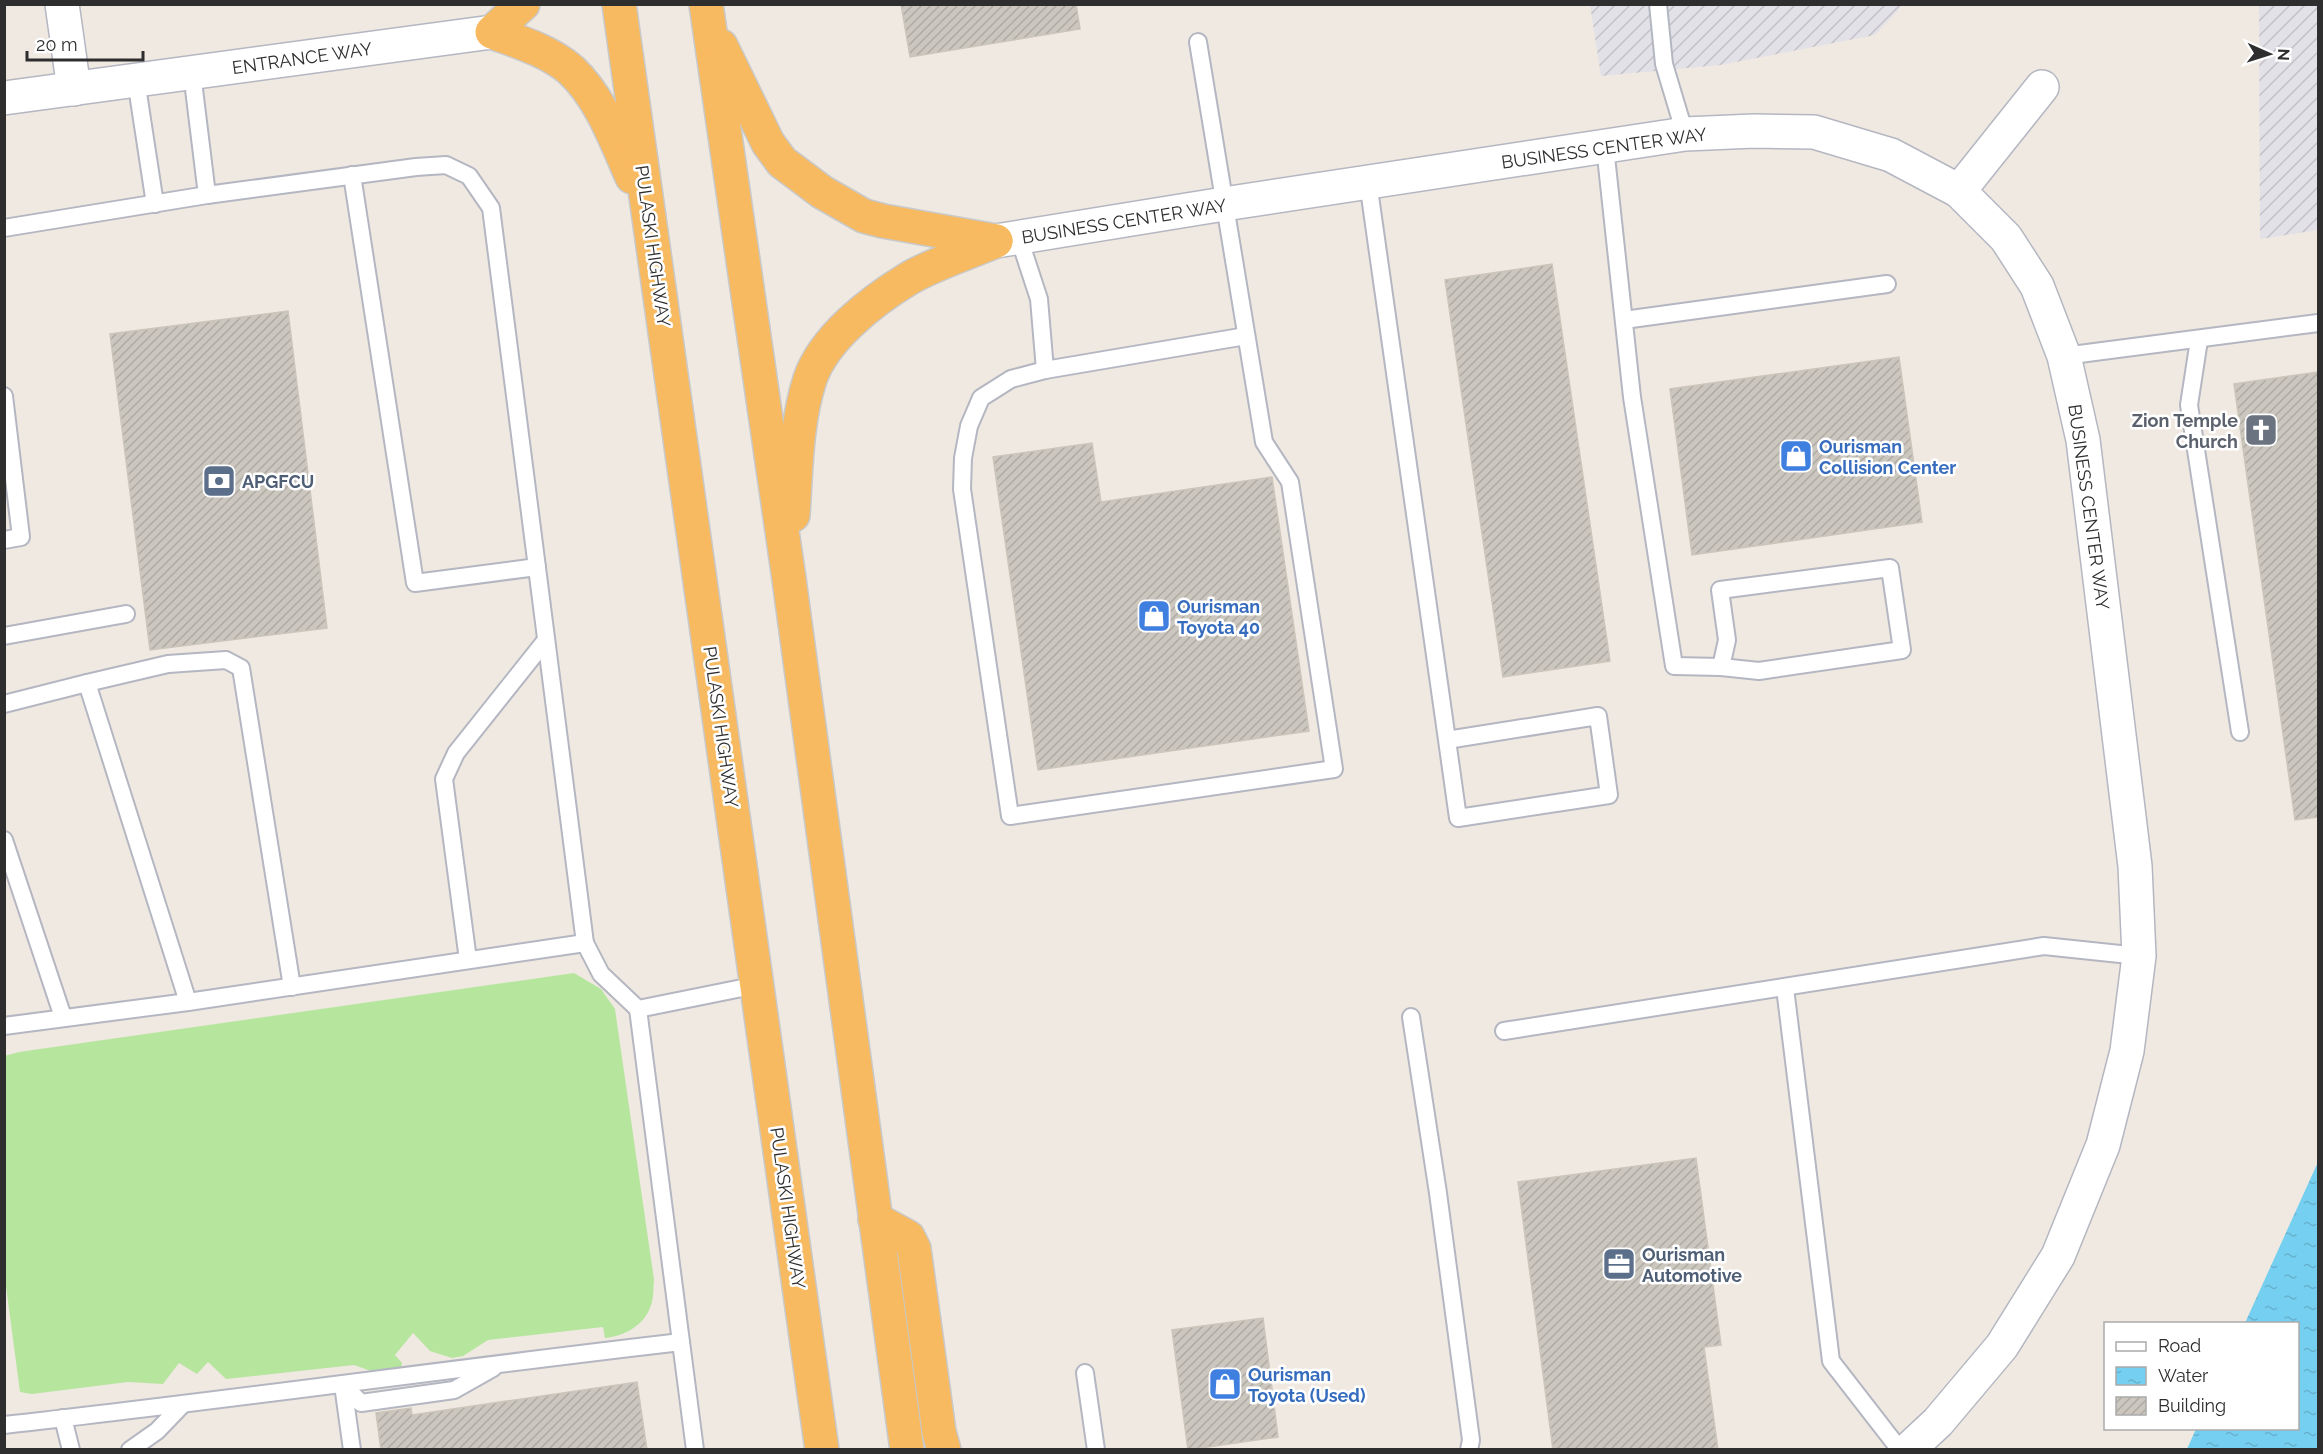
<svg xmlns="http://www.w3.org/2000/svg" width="2323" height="1454" font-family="Raleway,sans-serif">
<defs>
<pattern id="industrial-furrows" width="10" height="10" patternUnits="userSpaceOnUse" patternTransform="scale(1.5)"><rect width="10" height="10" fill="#e3e1e8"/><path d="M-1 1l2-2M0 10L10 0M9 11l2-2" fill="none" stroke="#c3c1c7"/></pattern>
<pattern id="water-ripples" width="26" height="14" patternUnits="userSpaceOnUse" patternTransform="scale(1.5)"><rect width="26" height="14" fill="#75cff0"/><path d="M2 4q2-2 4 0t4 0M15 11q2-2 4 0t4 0" fill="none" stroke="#66b2ce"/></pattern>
<pattern id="building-hatch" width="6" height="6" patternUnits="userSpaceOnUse" patternTransform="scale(1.5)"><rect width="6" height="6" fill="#cbc7bf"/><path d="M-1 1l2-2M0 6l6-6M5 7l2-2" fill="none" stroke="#afaba4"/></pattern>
</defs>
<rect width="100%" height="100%" fill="#efe9e1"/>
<g fill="url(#industrial-furrows)">
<polygon points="1590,5 1903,5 1875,35 1720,65 1601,76"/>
<polygon points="2259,5 2318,5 2318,230 2260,239"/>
</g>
<path fill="#b6e59e" d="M 574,973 L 601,989 L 615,1009 L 654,1280 C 653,1288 654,1297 651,1305 C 645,1325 625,1336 605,1338 L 603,1327 L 488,1340 L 463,1356 L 452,1358 L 430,1351 L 413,1333 L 395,1355 L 402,1363 L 401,1369 L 377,1373 L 354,1365 L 226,1379 L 208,1362 L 197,1374 L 179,1363 L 163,1384 L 128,1382 L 32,1394 L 20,1392 L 4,1271 L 4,1056 L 19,1052 Z"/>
<polygon fill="url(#water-ripples)" points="2318,1162 2318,1449 2187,1449 2196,1429 2298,1428 2298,1324 2245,1323"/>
<g fill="url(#building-hatch)" stroke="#cbc5ba" stroke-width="1.5">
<polygon points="901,4 1076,4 1080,29 910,57"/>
<polygon points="1552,264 1610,661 1503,677 1445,280"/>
<polygon points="288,311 327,628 150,650 110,334"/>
<polygon points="1899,357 1922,522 1692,555 1670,389"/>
<polygon points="2318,372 2318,817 2295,820 2234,384"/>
<polygon points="1092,443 1101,502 1272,477 1309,731 1038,770 993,457"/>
<polygon points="1696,1158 1721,1345 1704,1347 1718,1450 1553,1450 1518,1182"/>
<polygon points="1263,1318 1278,1437 1188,1450 1172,1330"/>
<polygon points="637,1382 647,1450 381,1450 376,1413 411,1408 412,1415"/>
</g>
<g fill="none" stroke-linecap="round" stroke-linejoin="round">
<defs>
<g id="service">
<polyline points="1658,4 1664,64 1685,134"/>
<polyline points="1198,42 1264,442 1290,482 1334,769 1010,816 962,489 963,458 969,426 981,398 1011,379 1045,370 1246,336"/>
<polyline points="192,73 207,195"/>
<polyline points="136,80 155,204"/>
<polyline points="1605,147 1632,397 1674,666 1721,667 1759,671 1902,650 1890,568 1720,590 1727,640 1721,667"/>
<polyline points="352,175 415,583 537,567"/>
<polyline points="1368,182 1447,740 1458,818 1609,795 1598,716 1447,740"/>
<polyline points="4,228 207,195 416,167 446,165 469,176 491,208 585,943 188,1002 4,1026"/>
<polyline points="1019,238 1039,299 1045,370"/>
<polyline points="1624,320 1887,284"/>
<polyline points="2199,340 2189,405 2240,732"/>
<polyline points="2064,356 2318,323"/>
<polyline points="4,396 21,537 4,540"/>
<polyline points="4,636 126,614"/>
<polyline points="87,683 168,664 226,660 241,668 292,987"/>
<polyline points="4,704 87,683 188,1002"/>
<polyline points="4,840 63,1017"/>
<polyline points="585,943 601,974 638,1009 757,985"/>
<polyline points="468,960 444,779 456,753 546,640"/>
<polyline points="1785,988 1831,1361 1900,1450"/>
<polyline points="638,1009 681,1342"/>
<polyline points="1411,1017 1438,1193 1471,1440 1469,1450"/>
<polyline points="1504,1031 2044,946 2139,956"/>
<polyline points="1085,1373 1096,1450"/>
<polyline points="343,1385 361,1403 454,1390 493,1368"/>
<polyline points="343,1385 352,1450"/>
<polyline points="63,1418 71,1450"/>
<path d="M 4,1425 C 230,1400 455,1368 681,1342 L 695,1450"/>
<polyline points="130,1450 157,1431 183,1404"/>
</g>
<g id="minor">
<polyline points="62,4 74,89"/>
<polyline points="4,98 492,32"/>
<polyline points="1959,191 2042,87"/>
<polyline points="996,241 1224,204 1685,134 1754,131 1814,132 1891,155 1959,191 2006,238 2037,286 2064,356 2083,440 2135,866 2139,956 2127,1051 2103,1145 2058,1256 2002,1346 1938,1422 1908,1450"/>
</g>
<g id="trunk">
<path d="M 523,4 L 492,32 C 519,42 549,51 571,70 C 601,98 616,141 632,177"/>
<polyline points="619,4 822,1450"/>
<polyline points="706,4 789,579 907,1450"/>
<polyline points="721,46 768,143 782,162 822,192 864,216 883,221 996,241"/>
<path d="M 793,515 C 796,469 796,422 810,379 C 824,338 872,301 908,279 C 931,265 970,252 996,241"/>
<polyline points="875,1219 908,1237 914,1249 939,1432 944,1450"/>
</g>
</defs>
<use href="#service" stroke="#b4b7c1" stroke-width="20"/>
<use href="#minor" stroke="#b4b7c1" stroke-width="36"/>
<use href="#trunk" stroke="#c9c9c9" stroke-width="36"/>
<use href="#service" stroke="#fff" stroke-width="16"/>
<use href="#minor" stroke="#fff" stroke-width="33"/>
<use href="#trunk" stroke="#f8ba60" stroke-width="33"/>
</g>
<defs>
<symbol id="church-square" viewBox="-11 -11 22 22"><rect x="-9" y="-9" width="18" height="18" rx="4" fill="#6b7280" stroke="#fff"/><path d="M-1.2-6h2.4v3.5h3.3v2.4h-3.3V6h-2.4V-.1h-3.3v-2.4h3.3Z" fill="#fff"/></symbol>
<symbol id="shop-square" viewBox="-11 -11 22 22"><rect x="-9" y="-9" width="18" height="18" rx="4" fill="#3f7fe0" stroke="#fff"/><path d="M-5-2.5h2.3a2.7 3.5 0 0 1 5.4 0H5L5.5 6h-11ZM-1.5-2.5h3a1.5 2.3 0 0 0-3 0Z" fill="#fff"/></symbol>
<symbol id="bank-square" viewBox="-11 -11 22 22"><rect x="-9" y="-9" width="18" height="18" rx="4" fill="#5c6f8a" stroke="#fff"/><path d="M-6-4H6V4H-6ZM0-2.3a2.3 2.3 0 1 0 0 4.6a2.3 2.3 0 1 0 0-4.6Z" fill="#fff"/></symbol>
<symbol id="office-square" viewBox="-11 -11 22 22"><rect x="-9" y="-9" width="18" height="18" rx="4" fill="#5c6f8a" stroke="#fff"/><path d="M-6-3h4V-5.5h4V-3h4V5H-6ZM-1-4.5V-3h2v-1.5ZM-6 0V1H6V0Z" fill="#fff"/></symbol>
</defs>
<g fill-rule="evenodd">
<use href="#church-square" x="2242" y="411" width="38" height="38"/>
<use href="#shop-square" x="1777" y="437" width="38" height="38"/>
<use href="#bank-square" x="200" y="462" width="38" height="38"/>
<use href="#shop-square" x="1135" y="597" width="38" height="38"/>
<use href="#office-square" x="1600" y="1245" width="38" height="38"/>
<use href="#shop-square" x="1206" y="1365" width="38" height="38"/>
</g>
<g text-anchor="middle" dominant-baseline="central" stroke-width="5" stroke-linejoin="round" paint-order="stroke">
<g font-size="18" fill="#2e2e2e" stroke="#fff">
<text transform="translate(302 58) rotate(-8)">ENTRANCE WAY</text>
<text transform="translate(1604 148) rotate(-8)">BUSINESS CENTER WAY</text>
<text transform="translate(1124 221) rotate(-9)">BUSINESS CENTER WAY</text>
<text transform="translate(653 246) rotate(82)">PULASKI HIGHWAY</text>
<text transform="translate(2089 507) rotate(82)">BUSINESS CENTER WAY</text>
<text transform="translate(721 727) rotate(82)">PULASKI HIGHWAY</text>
<text transform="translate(788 1208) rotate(82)">PULASKI HIGHWAY</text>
</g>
<g font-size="18" font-weight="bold" fill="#5b616d" stroke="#fff" text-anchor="end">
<text x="2238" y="420">Zion Temple<tspan x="2238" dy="21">Church</tspan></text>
</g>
<g font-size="18" font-weight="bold" fill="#366cbe" stroke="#fff" text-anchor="start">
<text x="1819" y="446">Ourisman<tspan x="1819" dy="21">Collision Center</tspan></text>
<text x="1177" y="606">Ourisman<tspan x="1177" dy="21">Toyota 40</tspan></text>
<text x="1248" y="1374">Ourisman<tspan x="1248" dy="21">Toyota (Used)</tspan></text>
</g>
<g font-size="18" font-weight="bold" fill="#4e5e75" stroke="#fff" text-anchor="start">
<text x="242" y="481">APGFCU</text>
<text x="1642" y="1254">Ourisman<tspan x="1642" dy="21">Automotive</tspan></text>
</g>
</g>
<rect width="2323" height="1454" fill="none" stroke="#2e2e2e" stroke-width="12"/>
<rect x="2104" y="1322" width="195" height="108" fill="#ffffff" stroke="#ababab" stroke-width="1.5"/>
<rect x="2116" y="1342" width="30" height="9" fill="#ffffff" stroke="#ababab" stroke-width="1.5"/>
<text x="2158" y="1352" font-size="18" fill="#2e2e2e">Road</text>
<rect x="2116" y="1367" width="30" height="18" fill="url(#water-ripples)" stroke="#ababab" stroke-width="1.5"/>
<text x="2158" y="1382" font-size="18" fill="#2e2e2e">Water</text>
<rect x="2116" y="1397" width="30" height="18" fill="url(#building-hatch)" stroke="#ababab" stroke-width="1.5"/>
<text x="2158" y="1412" font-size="18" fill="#2e2e2e">Building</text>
<g transform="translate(2269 54) rotate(93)" stroke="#ffffff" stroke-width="4.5" paint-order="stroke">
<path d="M0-4.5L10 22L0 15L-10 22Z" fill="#2e2e2e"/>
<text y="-9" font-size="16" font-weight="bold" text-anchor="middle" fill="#2e2e2e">N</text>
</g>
<path d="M27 51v9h116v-9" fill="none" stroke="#2e2e2e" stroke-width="3"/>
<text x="36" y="51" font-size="18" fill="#2e2e2e" stroke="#ffffff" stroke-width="4.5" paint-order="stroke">20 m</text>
</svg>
